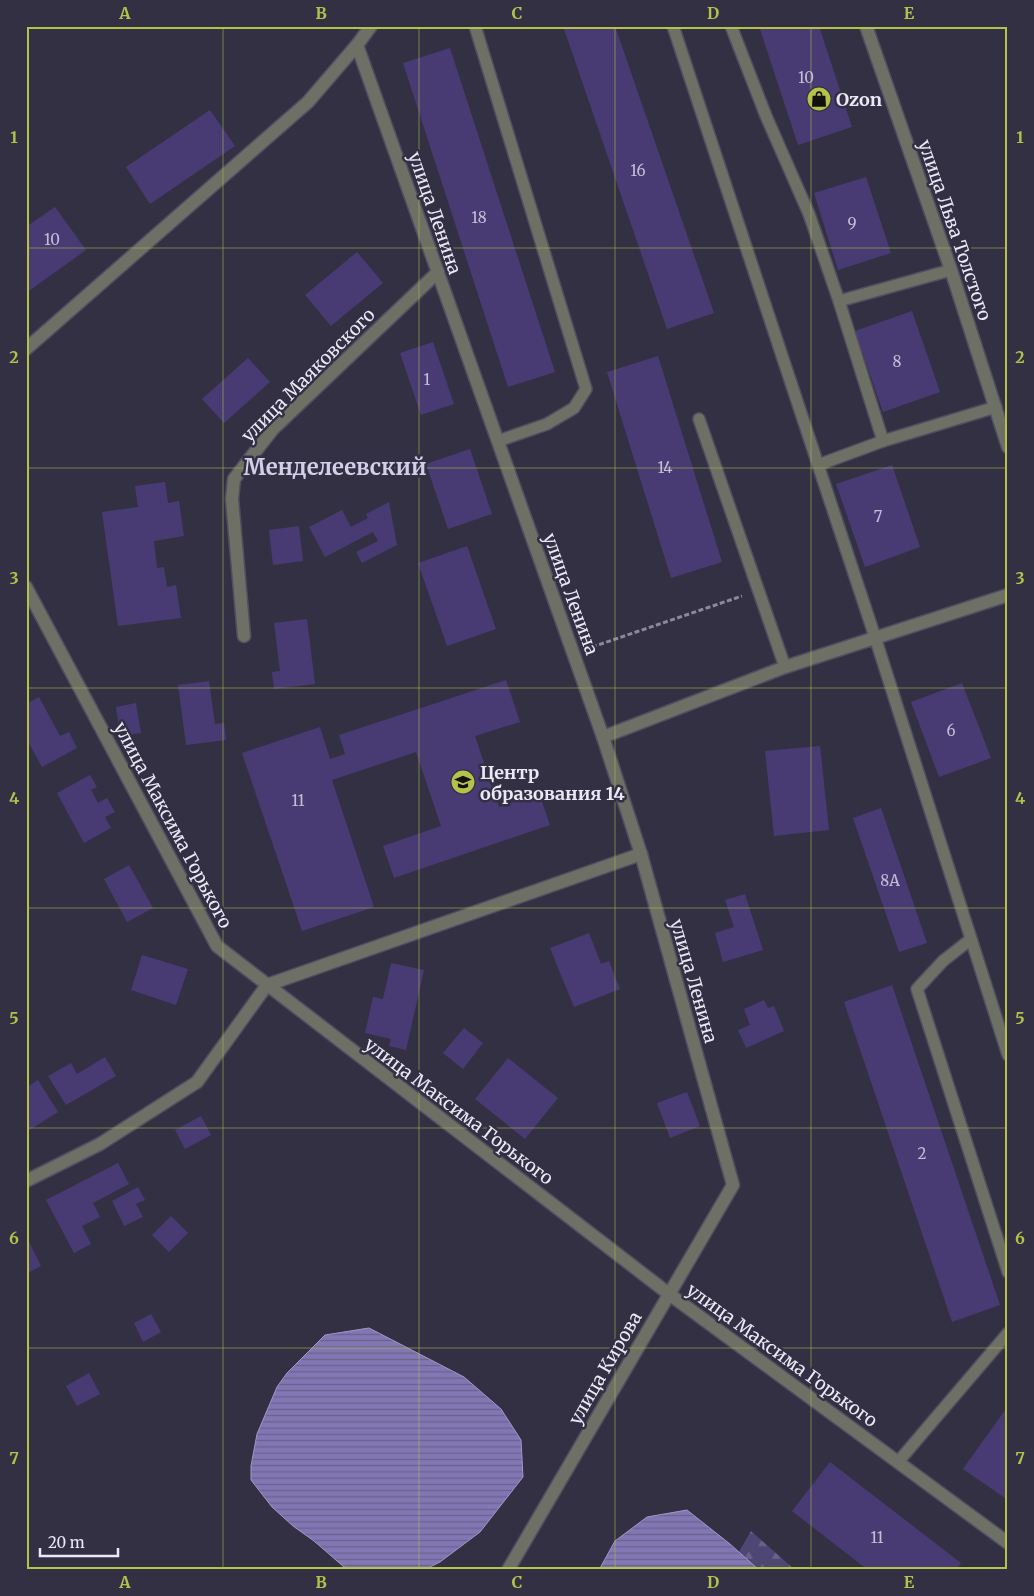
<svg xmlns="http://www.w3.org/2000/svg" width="1034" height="1596" font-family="Merriweather,serif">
<defs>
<pattern id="forest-firs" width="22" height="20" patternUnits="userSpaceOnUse" patternTransform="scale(1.25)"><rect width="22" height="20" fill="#4f4773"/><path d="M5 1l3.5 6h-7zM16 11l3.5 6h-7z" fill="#686288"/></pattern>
<pattern id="water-rules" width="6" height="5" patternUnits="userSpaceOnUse" patternTransform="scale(1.25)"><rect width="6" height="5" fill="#8276b4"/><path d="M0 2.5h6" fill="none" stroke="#6a638a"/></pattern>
</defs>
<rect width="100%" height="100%" fill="#333044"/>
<polygon fill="url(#forest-firs)" points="751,1531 795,1570 739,1570 732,1564"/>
<g fill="url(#water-rules)" stroke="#a298c8">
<polygon points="369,1328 464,1377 501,1409 521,1440 523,1477 480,1532 440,1562 424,1570 355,1570 344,1567 314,1541 293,1526 272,1507 251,1480 251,1466 257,1434 277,1387 287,1373 325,1335"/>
<polygon points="687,1510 730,1544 759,1570 599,1570 615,1541 647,1517"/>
</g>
<g fill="#483b74">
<polygon points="563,26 615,26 714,313 667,329"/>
<polygon points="759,26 819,26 852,127 798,145"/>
<polygon points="450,48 555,372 508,387 403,63"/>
<polygon points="210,110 235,146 150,204 126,167"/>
<polygon points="866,177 891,253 838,270 814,193"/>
<polygon points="55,207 86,250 26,293 26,227"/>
<polygon points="357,252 383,283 331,326 305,295"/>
<polygon points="912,311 940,392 883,412 855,331"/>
<polygon points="433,342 454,404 421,415 400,353"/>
<polygon points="658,356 722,562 671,578 607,372"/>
<polygon points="248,358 270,382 224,423 202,399"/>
<polygon points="470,449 492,514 448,529 426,464"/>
<polygon points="892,465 920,547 865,567 836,484"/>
<polygon points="165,482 168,503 179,501 184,536 154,541 157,568 164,567 167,587 176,585 181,618 118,626 102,512 138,507 135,486"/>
<polygon points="389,502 397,545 362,563 356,552 378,541 373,532 325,557 309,527 342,510 351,527 368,518 366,514"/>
<polygon points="299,526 303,561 273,565 269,530"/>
<polygon points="467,546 496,629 447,646 418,563"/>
<polygon points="307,619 315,684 274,689 272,672 280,671 274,623"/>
<polygon points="506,680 520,722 475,736 499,807 539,793 550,825 394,878 383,846 441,826 416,752 332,780 374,907 302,931 242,753 320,727 330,759 345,754 339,735"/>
<polygon points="209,681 215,724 224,723 226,740 186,745 178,685"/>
<polygon points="962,683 991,758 939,777 911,702"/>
<polygon points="39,697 60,736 69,732 77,748 42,767 26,738 26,704"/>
<polygon points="136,703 141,733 120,736 116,707"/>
<polygon points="820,746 829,830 774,836 765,751"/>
<polygon points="90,775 97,787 91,790 98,803 107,798 115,812 105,817 111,828 84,843 57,793"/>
<polygon points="881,808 927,943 899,952 853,818"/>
<polygon points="129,865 153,908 127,922 104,879"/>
<polygon points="745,894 763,950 723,962 715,933 734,927 725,900"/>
<polygon points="589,933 601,964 609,961 620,989 574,1007 550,948"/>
<polygon points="142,955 188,969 176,1005 131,990"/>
<polygon points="391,963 424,970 406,1050 389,1046 391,1039 365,1033 373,997 383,999"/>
<polygon points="892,985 1000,1305 952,1322 844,1002"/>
<polygon points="764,1000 768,1008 774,1006 784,1031 746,1048 738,1030 750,1025 744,1009"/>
<polygon points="464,1028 483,1043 463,1069 443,1053"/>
<polygon points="105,1057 116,1076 66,1105 48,1076 71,1063 77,1074"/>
<polygon points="508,1058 558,1098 525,1139 475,1099"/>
<polygon points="38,1080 58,1112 26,1132 26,1088"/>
<polygon points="687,1092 700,1126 670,1138 657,1103"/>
<polygon points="201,1116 211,1135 185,1149 175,1130"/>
<polygon points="118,1163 129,1184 93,1203 100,1217 82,1226 91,1244 74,1253 46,1200"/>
<polygon points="138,1187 145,1200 136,1204 143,1217 124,1226 112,1201"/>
<polygon points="171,1216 188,1233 169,1252 152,1235"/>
<polygon points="26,1236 41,1266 26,1274"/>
<polygon points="151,1314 161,1332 143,1342 134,1323"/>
<polygon points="89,1373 100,1394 77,1406 66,1386"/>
<polygon points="1008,1406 1008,1500 963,1469"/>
<polygon points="830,1462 961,1563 956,1570 868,1570 792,1511"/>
</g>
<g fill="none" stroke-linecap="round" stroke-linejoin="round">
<defs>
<g id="lane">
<polyline points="475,26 586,389 574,408 547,424 498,441"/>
<polyline points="673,26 875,637 1008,1055"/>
<polyline points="731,26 766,116 809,214 839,301 883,441 996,407"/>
<polyline points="839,301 951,270"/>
<polyline points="699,419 785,667"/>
<polyline points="818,465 883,441"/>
<polyline points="971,939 943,961 917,989 1008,1272"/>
<polyline points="898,1462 1008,1333"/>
</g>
<g id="street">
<polyline points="371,26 357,45 603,737 641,854 733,1185 508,1570"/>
<polyline points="866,26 951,270 1008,447"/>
<polyline points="26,349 308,102 357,45"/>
<polyline points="26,587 217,946 669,1294 1008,1543"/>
<polyline points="244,636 232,499 234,479 273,429 438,272"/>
<polyline points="603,737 785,667 1008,595"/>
<polyline points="267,985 641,854"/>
<polyline points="26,1181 100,1144 197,1082 267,985"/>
</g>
</defs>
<use href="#lane" stroke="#504e60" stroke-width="14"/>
<use href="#street" stroke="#504e60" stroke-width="15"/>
<polyline stroke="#8c899a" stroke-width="3" stroke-dasharray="5 2.5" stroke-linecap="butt" points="592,647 742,596"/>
<use href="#lane" stroke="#6e6f65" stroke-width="11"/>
<use href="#street" stroke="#6e6f65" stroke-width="12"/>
</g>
<path fill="none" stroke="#b4c24a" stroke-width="1" stroke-opacity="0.55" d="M 223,26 L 223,1570M 419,26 L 419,1570M 615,26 L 615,1570M 811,26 L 811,1570M 26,248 L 1008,248M 26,468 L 1008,468M 26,688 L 1008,688M 26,908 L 1008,908M 26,1128 L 1008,1128M 26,1348 L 1008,1348"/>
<defs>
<symbol id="shop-disc" viewBox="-11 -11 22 22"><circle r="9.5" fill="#b4c24a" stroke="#333044"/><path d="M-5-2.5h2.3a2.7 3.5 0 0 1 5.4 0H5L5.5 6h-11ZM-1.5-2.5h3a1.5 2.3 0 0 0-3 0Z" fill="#111"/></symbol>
<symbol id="school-disc" viewBox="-11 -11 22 22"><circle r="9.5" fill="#b4c24a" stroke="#333044"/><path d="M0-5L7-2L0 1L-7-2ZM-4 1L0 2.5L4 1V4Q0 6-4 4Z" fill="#111"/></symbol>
</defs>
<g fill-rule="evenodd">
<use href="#shop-disc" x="805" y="85" width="28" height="28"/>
<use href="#school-disc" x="449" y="768" width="28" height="28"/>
</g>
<g text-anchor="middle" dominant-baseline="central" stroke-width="5" stroke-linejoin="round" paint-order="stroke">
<g font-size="15" fill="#c2bed6">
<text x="806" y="77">10</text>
<text x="638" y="170">16</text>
<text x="479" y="217">18</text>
<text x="852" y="223">9</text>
<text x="52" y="239">10</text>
<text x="897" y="361">8</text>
<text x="427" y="379">1</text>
<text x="665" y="467">14</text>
<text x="878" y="516">7</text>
<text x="951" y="730">6</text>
<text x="298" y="800">11</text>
<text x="890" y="880">8А</text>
<text x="922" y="1153">2</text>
<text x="877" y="1537">11</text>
</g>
<g font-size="18" font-weight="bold" fill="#ebe9f6" stroke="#333044" text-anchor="start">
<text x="836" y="99">Ozon</text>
<text x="480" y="772">Центр<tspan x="480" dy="21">образования 14</tspan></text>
</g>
<g font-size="18" fill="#ebe9f6" stroke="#333044">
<text transform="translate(435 213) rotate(71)">улица Ленина</text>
<text transform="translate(955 230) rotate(71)">улица Льва Толстого</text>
<text transform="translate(308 375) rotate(-45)">улица Маяковского</text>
<text transform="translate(571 594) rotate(70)">улица Ленина</text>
<text transform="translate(173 825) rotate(62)">улица Максима Горького</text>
<text transform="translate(694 981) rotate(74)">улица Ленина</text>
<text transform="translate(459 1111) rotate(37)">улица Максима Горького</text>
<text transform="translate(782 1355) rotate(36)">улица Максима Горького</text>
<text transform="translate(605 1368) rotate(-60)">улица Кирова</text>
</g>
<g font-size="22" font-weight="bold" fill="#d3cfe9" stroke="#333044">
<text x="335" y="467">Менделеевский</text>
</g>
</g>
<rect width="1034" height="1596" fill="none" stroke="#333044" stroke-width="55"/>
<path d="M40 1548v8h78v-8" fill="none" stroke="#ebe9f6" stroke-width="2.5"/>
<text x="48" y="1548" font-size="15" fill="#ebe9f6" stroke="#333044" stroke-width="4" paint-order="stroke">20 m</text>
<rect x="28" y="28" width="978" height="1540" fill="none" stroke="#b4c24a" stroke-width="2"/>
<g font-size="16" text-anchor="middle" font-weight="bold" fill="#b4c24a">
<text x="125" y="19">A</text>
<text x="321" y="19">B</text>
<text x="517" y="19">C</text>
<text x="713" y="19">D</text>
<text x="909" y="19">E</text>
<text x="14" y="143">1</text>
<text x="1020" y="143">1</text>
<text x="14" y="363">2</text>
<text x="1020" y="363">2</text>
<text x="14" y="584">3</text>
<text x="1020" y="584">3</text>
<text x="14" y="804">4</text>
<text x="1020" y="804">4</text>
<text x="14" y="1024">5</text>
<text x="1020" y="1024">5</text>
<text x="14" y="1244">6</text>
<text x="1020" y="1244">6</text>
<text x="14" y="1464">7</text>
<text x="1020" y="1464">7</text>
<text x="125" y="1588">A</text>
<text x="321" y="1588">B</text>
<text x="517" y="1588">C</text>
<text x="713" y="1588">D</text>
<text x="909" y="1588">E</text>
</g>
</svg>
